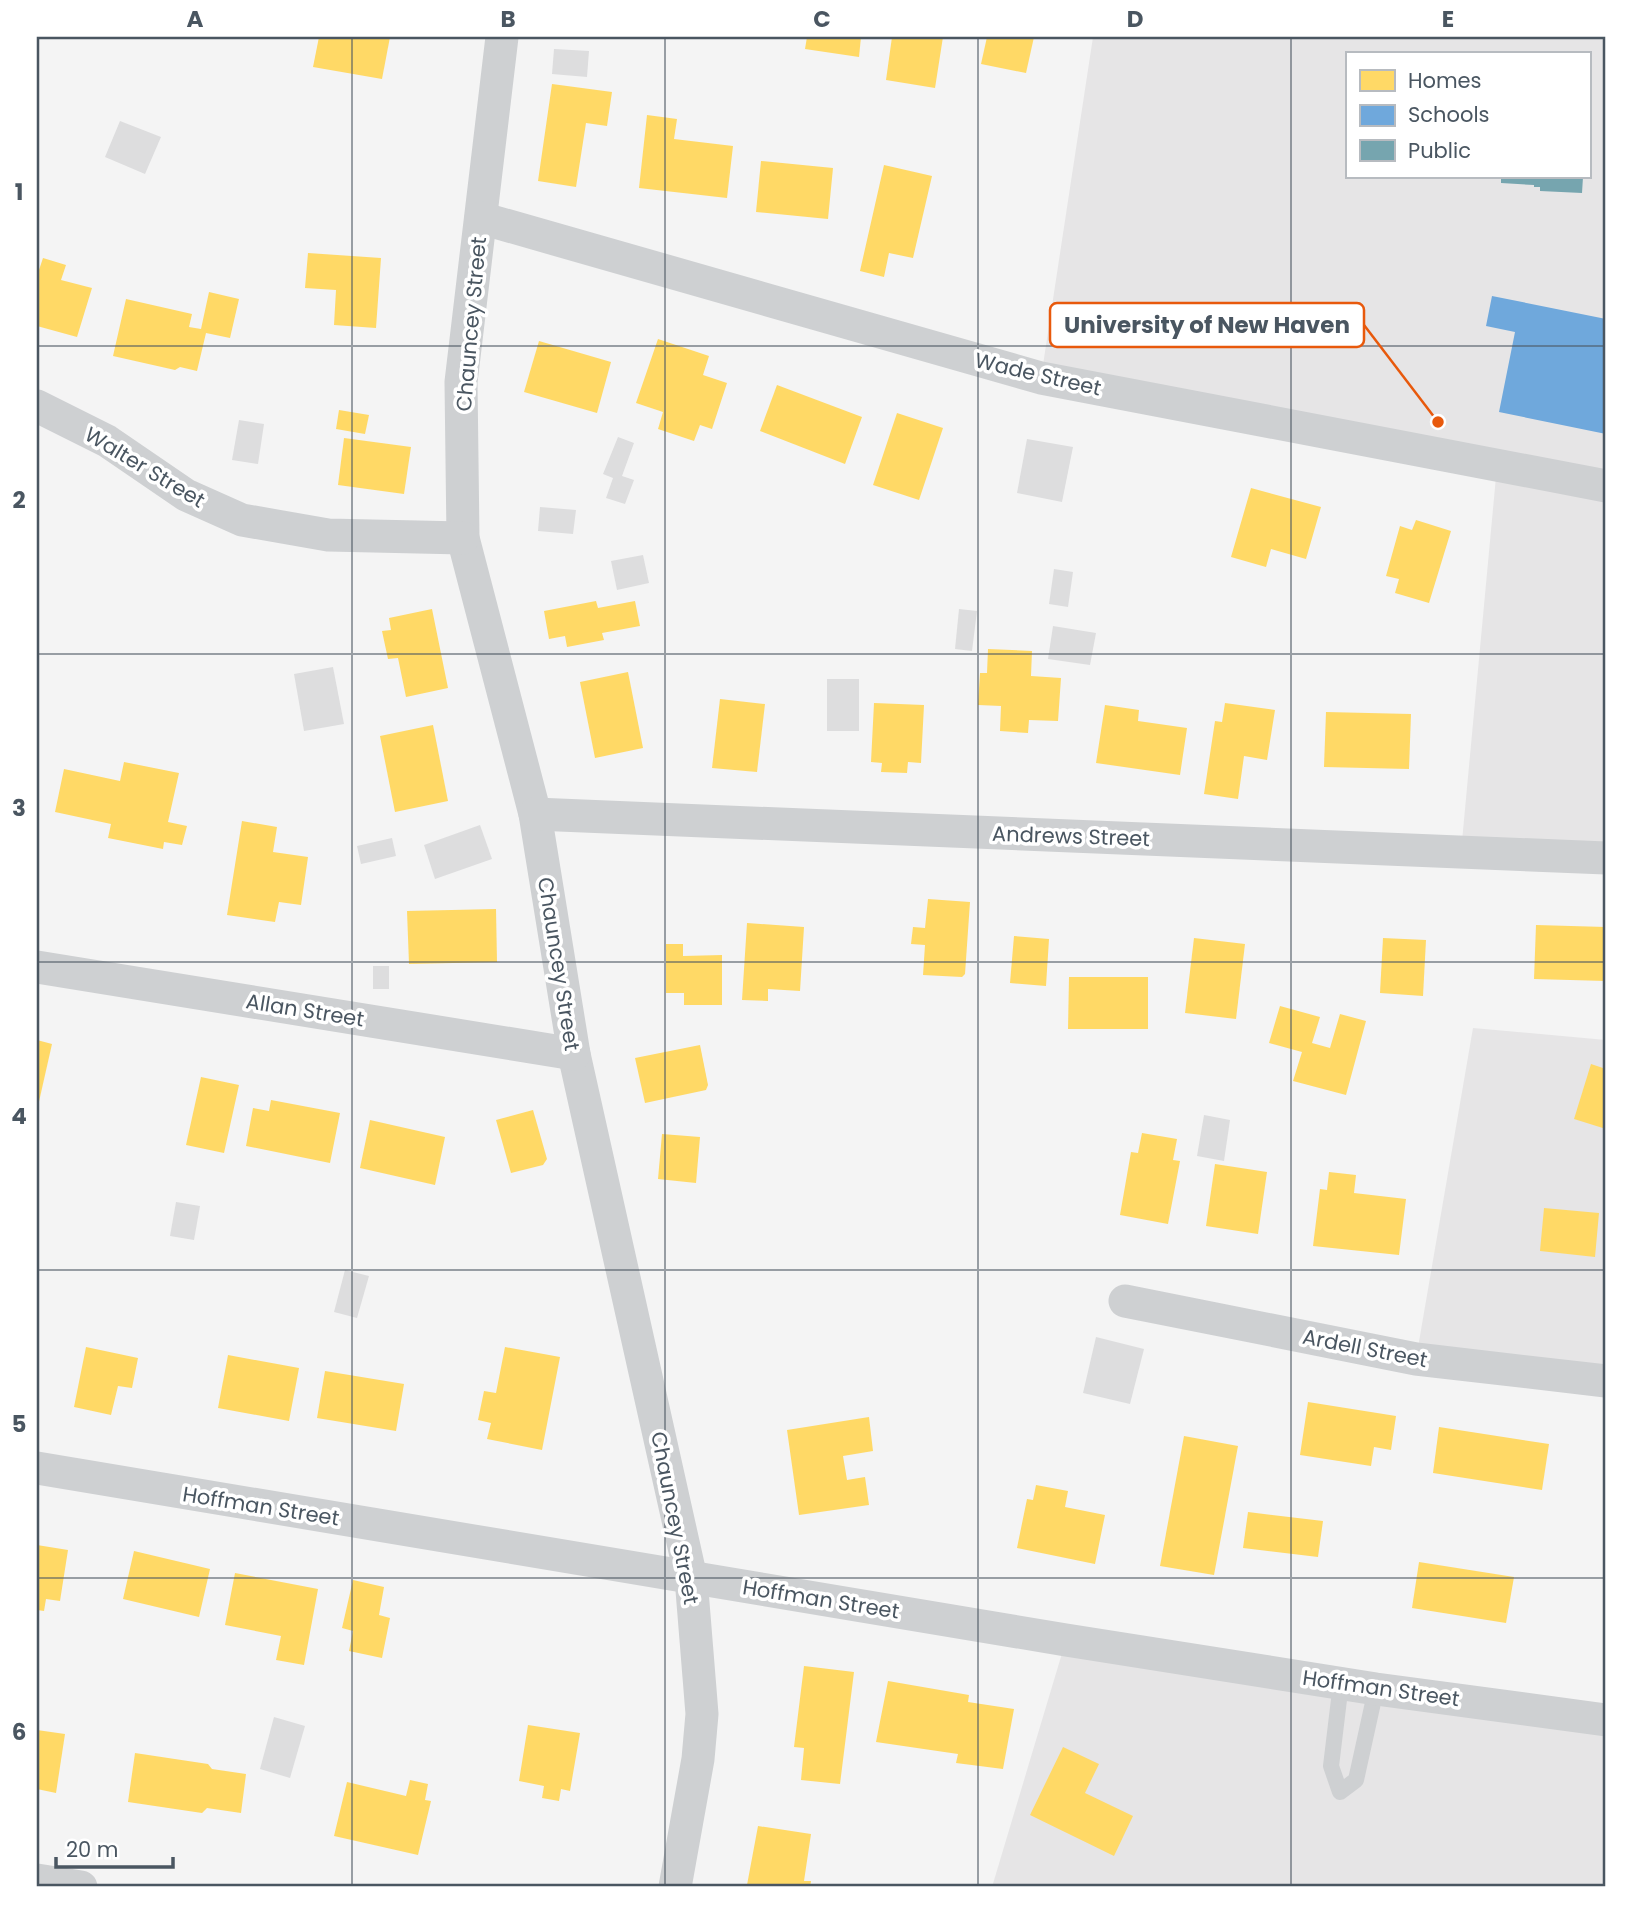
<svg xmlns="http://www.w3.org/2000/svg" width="1643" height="1924" font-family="Poppins,sans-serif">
<rect width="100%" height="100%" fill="#f4f4f4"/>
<g fill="#e6e5e6" fill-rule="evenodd">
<path d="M 1093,37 L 1606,37 L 1606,858 L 1461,852 L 1497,466 L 1041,378 ZM 1347,54 L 1589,54 L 1589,177 L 1347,177 Z"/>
<polygon points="1473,1028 1606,1040 1606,1381 1416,1359"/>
<polygon points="1066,1640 1606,1720 1606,1887 992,1887"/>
</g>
<g fill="#ffd966">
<polygon points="319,37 390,37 382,79 313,67"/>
<polygon points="807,37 861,37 859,57 805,49"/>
<polygon points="892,37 943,37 935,88 886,80"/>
<polygon points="987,37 1034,37 1026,73 981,64"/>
<polygon points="552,84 612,92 607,126 586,123 576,187 538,181"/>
<polygon points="647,115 677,119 674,139 733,146 727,198 639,188"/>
<polygon points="761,161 833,168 828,219 756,212"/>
<polygon points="884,165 932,176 913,258 889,253 884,277 860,271"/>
<polygon points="308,253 381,258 376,328 334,325 336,290 305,288"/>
<polygon points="43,258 66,265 61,280 92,288 77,337 37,326 37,273 38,273"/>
<polygon points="209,292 239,299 230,338 206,333 197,371 180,367 175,370 113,356 126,299 192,314 189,327 201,329"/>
<polygon points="658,339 709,356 703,375 727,383 712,429 700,425 694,441 658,429 663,412 636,403"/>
<polygon points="539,341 611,362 597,413 524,392"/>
<polygon points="777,385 862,417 845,464 760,431"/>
<polygon points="339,410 369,415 365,434 336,429"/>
<polygon points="897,413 943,428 919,500 873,485"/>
<polygon points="344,438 411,447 404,494 338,485"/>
<polygon points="1251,488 1321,507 1306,559 1271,549 1266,567 1231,557"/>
<polygon points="1416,520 1451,531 1429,603 1395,593 1399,579 1386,576 1400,526 1412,530"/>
<polygon points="596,601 598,608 635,601 640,626 602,633 604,640 567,647 565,636 549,639 544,611"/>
<polygon points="432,609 448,688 406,697 398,658 388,659 382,631 391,630 389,618"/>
<polygon points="988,649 1032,651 1031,676 1061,678 1058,721 1029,720 1028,733 1000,731 1001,706 978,705 980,673 987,673"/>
<polygon points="628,672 643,748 595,758 580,682"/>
<polygon points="720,699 765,704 757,772 712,768"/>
<polygon points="874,703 924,705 921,763 908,762 907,773 881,772 882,763 871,762"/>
<polygon points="1225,703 1275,710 1267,760 1244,756 1238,799 1204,794 1215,721 1222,722"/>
<polygon points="1105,705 1139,710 1138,721 1187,728 1180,775 1096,763"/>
<polygon points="1326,712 1411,714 1409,769 1324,767"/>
<polygon points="433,725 448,801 395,812 380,736"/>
<polygon points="124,762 179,773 168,822 187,826 182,845 164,842 163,849 108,838 111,824 55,812 64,769 120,781"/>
<polygon points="242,821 277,827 273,852 308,857 301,905 279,902 275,922 227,915"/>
<polygon points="928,899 970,902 965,974 962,977 923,975 925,945 911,944 913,927 925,928"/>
<polygon points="496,909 497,962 409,964 407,911"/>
<polygon points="747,923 804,927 800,991 768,989 768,1001 742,1000"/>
<polygon points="1536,925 1606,927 1606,981 1534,979"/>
<polygon points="1014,936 1049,939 1046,986 1010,983"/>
<polygon points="1194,938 1245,944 1236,1019 1185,1013"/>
<polygon points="1383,938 1426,940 1423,996 1380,993"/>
<polygon points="666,944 683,944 683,956 722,955 722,1005 684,1005 684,993 666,993"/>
<polygon points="1069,977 1148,977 1148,1029 1068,1029"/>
<polygon points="1280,1006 1320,1017 1312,1043 1330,1048 1340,1014 1366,1021 1346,1095 1293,1081 1302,1052 1269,1043"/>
<polygon points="37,1040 52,1044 38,1106 37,1106"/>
<polygon points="700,1045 708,1085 706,1090 645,1103 635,1058"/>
<polygon points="1591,1064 1606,1069 1606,1129 1574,1119"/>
<polygon points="201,1077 239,1085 224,1153 186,1145"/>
<polygon points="271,1100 340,1113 330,1163 246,1146 253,1108 269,1111"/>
<polygon points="533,1110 547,1159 543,1165 511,1173 496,1120"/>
<polygon points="370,1120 445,1137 435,1185 360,1168"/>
<polygon points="1142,1133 1177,1139 1173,1160 1180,1161 1168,1224 1120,1215 1131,1152 1138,1153"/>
<polygon points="662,1134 700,1137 696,1183 658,1179"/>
<polygon points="1215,1164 1267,1172 1258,1234 1206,1226"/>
<polygon points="1329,1172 1356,1175 1354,1193 1406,1199 1399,1255 1313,1246 1320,1189 1327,1190"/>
<polygon points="1544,1208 1599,1213 1595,1257 1540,1251"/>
<polygon points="86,1347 138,1358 132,1388 118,1386 111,1415 74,1407"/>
<polygon points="505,1347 560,1357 542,1450 487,1439 491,1423 478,1420 484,1391 496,1393"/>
<polygon points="228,1355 299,1368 289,1421 218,1408"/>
<polygon points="325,1371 404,1384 396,1431 317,1418"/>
<polygon points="1308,1402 1396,1416 1391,1450 1374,1447 1371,1466 1300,1455"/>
<polygon points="869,1417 873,1451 843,1456 847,1480 865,1477 869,1505 799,1515 787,1430"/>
<polygon points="1439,1427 1549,1444 1542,1490 1433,1473"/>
<polygon points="1184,1436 1238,1446 1214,1575 1160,1566"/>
<polygon points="1036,1485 1068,1491 1065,1507 1105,1515 1095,1564 1017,1548 1027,1499 1033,1500"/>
<polygon points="1248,1512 1323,1521 1318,1557 1243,1548"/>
<polygon points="37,1545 68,1550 60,1601 46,1599 44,1611 37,1610"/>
<polygon points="134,1551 210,1569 199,1617 123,1599"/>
<polygon points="1419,1562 1514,1577 1506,1623 1412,1608"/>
<polygon points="235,1573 318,1589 304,1665 276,1660 281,1636 225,1625"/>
<polygon points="353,1580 384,1587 379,1615 390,1618 382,1658 349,1651 353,1631 342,1628"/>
<polygon points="804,1666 854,1672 840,1784 801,1780 804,1748 794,1747"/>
<polygon points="888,1681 969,1695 968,1702 1014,1709 1003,1769 956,1763 958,1754 876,1742"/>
<polygon points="528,1725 580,1733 570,1791 561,1789 559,1801 542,1798 544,1786 519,1781"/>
<polygon points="37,1730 65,1734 56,1793 37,1789"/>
<polygon points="1063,1747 1099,1764 1085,1793 1133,1816 1114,1856 1030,1815"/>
<polygon points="135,1753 208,1764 212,1769 246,1774 241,1813 207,1808 202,1813 128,1802"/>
<polygon points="410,1780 428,1784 425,1800 431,1801 418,1855 334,1836 347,1782 406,1796"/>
<polygon points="758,1826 811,1834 804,1881 811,1881 810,1887 762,1887 747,1885"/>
</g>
<polygon fill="#6fa8dc" points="1492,296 1606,319 1606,434 1499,412 1515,332 1486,326"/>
<polygon fill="#76a5af" points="1501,177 1583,177 1582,193 1540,191 1540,187 1534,187 1534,185 1501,183"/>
<g fill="#ddddde">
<polygon points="554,49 589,51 587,77 552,74"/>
<polygon points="120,121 161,137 145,174 105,157"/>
<polygon points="239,420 264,424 258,464 232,460"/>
<polygon points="618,437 634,443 622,476 634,480 625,504 606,498 613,478 603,474"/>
<polygon points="1027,439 1073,447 1062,502 1017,493"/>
<polygon points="540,507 576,510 573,534 538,531"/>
<polygon points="643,555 649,583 617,590 611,561"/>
<polygon points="1054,569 1073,572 1068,607 1049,604"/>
<polygon points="959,609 977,611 972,651 955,649"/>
<polygon points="1053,626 1096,633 1090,665 1048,659"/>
<polygon points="333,667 344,724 304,731 294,674"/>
<rect x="827" y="679" width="32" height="52"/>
<polygon points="480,825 492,859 435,879 424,845"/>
<polygon points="392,838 396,856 361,864 357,846"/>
<rect x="373" y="966" width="16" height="23"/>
<polygon points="1204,1115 1230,1120 1224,1161 1197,1156"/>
<polygon points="176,1202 200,1206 194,1240 170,1236"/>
<polygon points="345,1270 369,1276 357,1318 334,1312"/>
<polygon points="1096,1337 1144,1349 1130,1404 1083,1393"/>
<polygon points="274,1717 305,1726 290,1778 260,1769"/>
</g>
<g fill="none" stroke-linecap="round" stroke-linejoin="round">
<polyline stroke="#ced0d2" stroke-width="16" points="1341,1683 1331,1766 1340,1792 1356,1780 1376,1689"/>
<g stroke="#ced0d2" stroke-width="33">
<polyline points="502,37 461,382 463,538 535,814 574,1054 691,1578 702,1714 698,1759 675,1887"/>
<polyline points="481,218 1041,378 1606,486"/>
<polyline points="37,406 107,441 186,495 242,520 328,535 463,538"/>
<polyline points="535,814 1606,858"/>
<polyline points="37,967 574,1054"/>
<polyline points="1125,1301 1416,1359 1606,1381"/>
<polyline points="37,1468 1066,1640 1376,1689 1606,1720"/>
<polyline points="37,1880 81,1887"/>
</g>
</g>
<path fill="none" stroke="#4a5661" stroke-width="2" stroke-opacity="0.55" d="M 352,37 L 352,1887M 665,37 L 665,1887M 978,37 L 978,1887M 1291,37 L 1291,1887M 37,346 L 1606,346M 37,654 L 1606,654M 37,962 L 1606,962M 37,1270 L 1606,1270M 37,1578 L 1606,1578"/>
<g text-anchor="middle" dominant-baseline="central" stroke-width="7" stroke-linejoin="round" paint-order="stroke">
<g font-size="21" fill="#4a5661" stroke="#fff">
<text transform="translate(471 324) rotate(-85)">Chauncey Street</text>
<text transform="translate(1038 374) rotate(13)">Wade Street</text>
<text transform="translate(145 467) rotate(31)">Walter Street</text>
<text transform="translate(1071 836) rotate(2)">Andrews Street</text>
<text transform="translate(559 964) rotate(81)">Chauncey Street</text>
<text transform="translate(305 1010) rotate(9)">Allan Street</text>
<text transform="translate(1365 1348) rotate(11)">Ardell Street</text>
<text transform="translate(261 1506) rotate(9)">Hoffman Street</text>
<text transform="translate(675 1518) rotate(79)">Chauncey Street</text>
<text transform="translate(821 1599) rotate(9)">Hoffman Street</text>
<text transform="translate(1381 1688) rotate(8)">Hoffman Street</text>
</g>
</g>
<path fill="none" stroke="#e8590c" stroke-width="2.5" d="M1438 422L1364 325"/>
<circle fill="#e8590c" stroke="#fff" stroke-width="2.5" cx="1438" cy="422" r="7"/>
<rect fill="#fff" stroke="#e8590c" stroke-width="2.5" x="1050" y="303" width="314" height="44" rx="7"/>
<g font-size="23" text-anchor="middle" font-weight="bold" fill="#4a5661">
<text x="1207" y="333">University of New Haven</text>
</g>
<rect width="1643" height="1924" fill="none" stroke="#ffffff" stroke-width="77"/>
<rect x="1346" y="52" width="245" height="126" fill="#ffffff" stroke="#b7bbc0" stroke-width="2"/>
<rect x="1360" y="70" width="35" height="21" fill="#ffd966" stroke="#b7bbc0" stroke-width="2"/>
<text x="1408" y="88" font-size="21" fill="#4a5661">Homes</text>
<rect x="1360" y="105" width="35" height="21" fill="#6fa8dc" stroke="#b7bbc0" stroke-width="2"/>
<text x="1408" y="122" font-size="21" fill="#4a5661">Schools</text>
<rect x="1360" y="140" width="35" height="21" fill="#76a5af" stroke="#b7bbc0" stroke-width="2"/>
<text x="1408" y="158" font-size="21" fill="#4a5661">Public</text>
<path d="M56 1857v10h117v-10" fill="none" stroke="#4a5661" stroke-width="3.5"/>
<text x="66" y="1857" font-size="21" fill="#4a5661" stroke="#ffffff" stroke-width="5" paint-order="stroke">20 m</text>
<rect x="38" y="38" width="1566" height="1847" fill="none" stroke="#4a5661" stroke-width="2.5"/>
<g font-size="23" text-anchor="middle" font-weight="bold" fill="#4a5661">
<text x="195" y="27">A</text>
<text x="508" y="27">B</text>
<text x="822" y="27">C</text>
<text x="1135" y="27">D</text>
<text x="1448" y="27">E</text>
<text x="19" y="200">1</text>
<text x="19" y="508">2</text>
<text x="19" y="816">3</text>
<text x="19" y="1124">4</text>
<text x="19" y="1432">5</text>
<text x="19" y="1740">6</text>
</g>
</svg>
